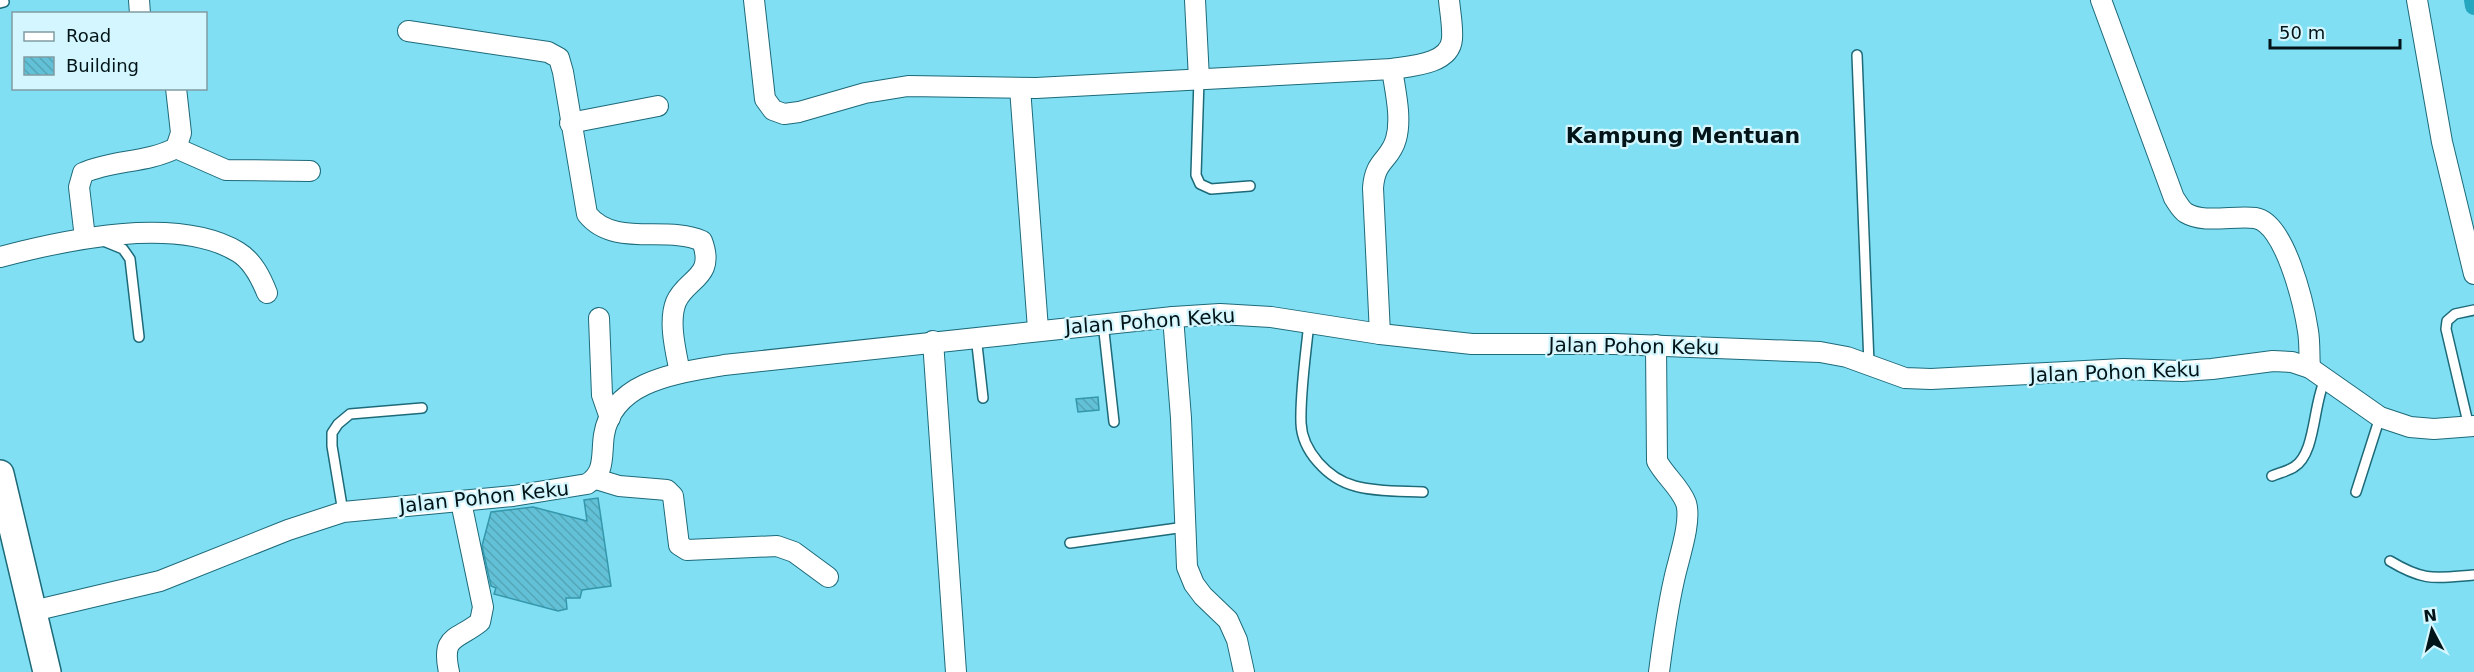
<svg xmlns="http://www.w3.org/2000/svg" width="2474" height="672" font-family="'DejaVu Sans',sans-serif">
<defs>
<pattern id="building-back-hatch" width="6" height="6" patternUnits="userSpaceOnUse" patternTransform="scale(1.5)"><rect width="6" height="6" fill="#62c1d6"/><path d="M-1 5l2 2M0 0l6 6M5-1l2 2" fill="none" stroke="#53a5b7"/></pattern>
</defs>
<rect width="100%" height="100%" fill="#81dff4"/>
<g fill="none" stroke-linecap="round" stroke-linejoin="round">
<polyline stroke="#26a7c0" stroke-width="18" points="2473,0 2474,6"/>
</g>
<g fill="url(#building-back-hatch)" stroke="#3497ab" stroke-width="1.5">
<polygon points="1098,397 1099,410 1078,412 1076,399"/>
<polygon points="598,498 611,586 582,590 580,598 566,598 567,609 558,611 494,594 496,588 491,586 482,546 491,512 533,507 587,521 584,500"/>
</g>
<g fill="none" stroke-linecap="round" stroke-linejoin="round">
<defs>
<g id="lane">
<polyline points="0,3 4,2"/>
<polyline points="1857,55 1869,364"/>
<polyline points="1199,79 1196,175 1200,184 1211,189 1250,186"/>
<polyline points="101,240 123,249 130,259 139,337"/>
<path d="M 1309,322 C 1306,353 1300,392 1301,423 C 1302,451 1328,479 1355,486 C 1376,492 1402,491 1423,492"/>
<polyline points="1103,323 1114,422"/>
<polyline points="976,336 983,398"/>
<polyline points="2469,427 2446,329 2447,321 2455,314 2474,310"/>
<path d="M 2272,476 C 2279,473 2288,471 2294,467 C 2316,454 2313,403 2325,380"/>
<polyline points="2356,492 2380,417"/>
<polyline points="343,512 332,446 332,433 338,424 350,414 422,408"/>
<polyline points="1070,543 1185,527"/>
<path d="M 2390,561 C 2425,582 2435,578 2474,575"/>
</g>
<g id="street">
<polyline points="139,0 140,14"/>
<path d="M 754,0 L 765,99 L 773,110 L 784,114 L 799,112 L 865,93 L 908,86 L 1036,88 L 1392,69 C 1412,66 1450,64 1452,39 C 1453,26 1450,12 1449,0"/>
<polyline points="1195,0 1199,79"/>
<path d="M 2101,0 L 2174,198 C 2177,202 2181,210 2186,213 C 2204,224 2235,215 2255,218 C 2285,222 2304,305 2308,331 C 2310,343 2309,356 2310,368"/>
<polyline points="2417,0 2442,142 2474,274"/>
<path d="M 408,31 L 548,52 L 559,58 L 563,72 L 587,214 C 614,248 666,225 702,241 C 716,278 686,278 676,302 C 668,322 676,352 680,373"/>
<polyline points="1020,88 1038,329"/>
<polyline points="570,123 658,106"/>
<polyline points="176,148 226,170 310,171"/>
<path d="M 85,238 L 79,187 L 83,173 C 112,160 147,163 176,148 L 181,133 L 176,88"/>
<path d="M 0,257 C 65,240 177,215 238,252 C 253,261 261,278 267,293"/>
<polyline points="1173,317 1181,418 1187,567 1194,584 1203,596 1228,620 1237,640 1244,672"/>
<polyline points="599,318 602,395 610,418"/>
<path d="M 1380,334 L 1373,188 C 1375,159 1390,161 1396,139 C 1402,118 1395,90 1392,69"/>
<polyline points="933,341 956,672"/>
<path d="M 1656,345 L 1657,461 C 1665,476 1680,487 1686,503 C 1692,522 1678,560 1674,580 C 1667,611 1663,641 1659,672"/>
<polyline points="596,479 619,486 667,490 673,496 679,545 687,550 777,546 794,552 828,577"/>
<path d="M 33,611 L 160,581 L 288,530 L 343,512 L 513,496 L 587,484 C 606,473 601,454 604,435 C 613,379 680,373 724,365 L 1173,317 L 1220,314 L 1271,317 L 1380,334 L 1472,344 L 1614,344 L 1820,352 L 1847,357 L 1905,378 L 1931,379 L 2123,369 L 2182,371 L 2212,369 L 2273,361 L 2292,362 L 2310,368 L 2380,417 L 2410,427 L 2434,429 L 2474,426"/>
<path d="M 449,672 C 441,635 456,641 480,622 L 483,607 L 461,502"/>
</g>
<polyline id="secondary" points="0,474 47,672"/>
</defs>
<use href="#lane" stroke="#1d6a79" stroke-width="12"/>
<use href="#street" stroke="#1d6a79" stroke-width="22"/>
<use href="#secondary" stroke="#1d6a79" stroke-width="30"/>
<use href="#lane" stroke="#fff" stroke-width="9"/>
<use href="#street" stroke="#fff" stroke-width="20"/>
<use href="#secondary" stroke="#fff" stroke-width="27"/>
</g>
<g text-anchor="middle" dominant-baseline="central" stroke-width="4.5" stroke-linejoin="round" paint-order="stroke">
<g font-size="20" fill="#021418" stroke="#d4f7ff">
<text transform="translate(1150 321) rotate(-4)">Jalan Pohon Keku</text>
<text transform="translate(1634 346) rotate(1)">Jalan Pohon Keku</text>
<text transform="translate(2115 372) rotate(-2)">Jalan Pohon Keku</text>
<text transform="translate(484 497) rotate(-6)">Jalan Pohon Keku</text>
</g>
<g font-size="22" font-weight="bold" fill="#021418" stroke="#d4f7ff">
<text x="1683" y="135">Kampung Mentuan</text>
</g>
</g>
<rect x="12" y="12" width="195" height="78" fill="#d4f7ff" stroke="#809ca3" stroke-width="1.5"/>
<rect x="24" y="32" width="30" height="9" fill="#ffffff" stroke="#809ca3" stroke-width="1.5"/>
<text x="66" y="42" font-size="18" fill="#021418">Road</text>
<rect x="24" y="57" width="30" height="18" fill="url(#building-back-hatch)" stroke="#809ca3" stroke-width="1.5"/>
<text x="66" y="72" font-size="18" fill="#021418">Building</text>
<g transform="translate(2432 630) rotate(353)" stroke="#d4f7ff" stroke-width="4.5" paint-order="stroke">
<path d="M0-4.5L10 22L0 15L-10 22Z" fill="#021418"/>
<text y="-9" font-size="16" font-weight="bold" text-anchor="middle" fill="#021418">N</text>
</g>
<path d="M2270 39v9h130v-9" fill="none" stroke="#021418" stroke-width="3"/>
<text x="2279" y="39" font-size="18" fill="#021418" stroke="#d4f7ff" stroke-width="4.5" paint-order="stroke">50 m</text>
</svg>
